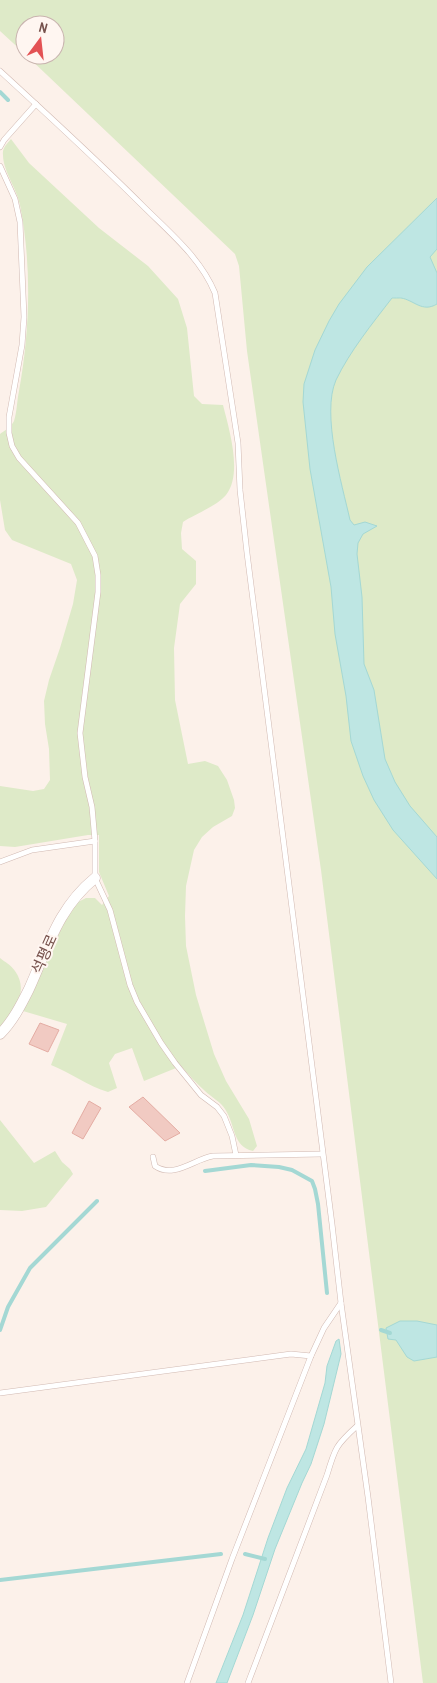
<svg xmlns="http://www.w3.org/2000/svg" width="437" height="1683" font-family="'Archivo Narrow','Noto Sans KR',sans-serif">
<rect width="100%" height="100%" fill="#fcf1ea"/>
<g fill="#deeac8">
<polygon points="0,0 437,0 437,1683 423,1683 321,870 247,351 239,266 235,254 26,55 55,55 55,25 25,25 25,54 0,31"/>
<path d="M 11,139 L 29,163 L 99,228 L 148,266 L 178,299 L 187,328 L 194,396 L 202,404 L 223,405 C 229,429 243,474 226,495 C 217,506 195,514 183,522 L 181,533 L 182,549 L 196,561 L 196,584 L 180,604 L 174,648 L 175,700 L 188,764 L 205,761 L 218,766 L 227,780 L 234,800 L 235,808 L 232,816 L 213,827 L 202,837 L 194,850 L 186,886 L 185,916 L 186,946 L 196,995 L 214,1054 L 226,1081 L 249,1119 L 257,1146 L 253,1151 C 232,1146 236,1126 225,1109 C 221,1102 211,1097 205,1091 C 196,1083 189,1075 181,1066 L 144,1081 L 132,1048 L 115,1054 L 109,1063 L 117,1088 L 108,1092 C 88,1086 71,1073 51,1065 L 67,1024 L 23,1011 L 65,920 L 76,903 L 86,898 L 95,898 L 102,905 L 109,896 L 99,872 L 99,835 L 88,835 L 15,847 L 0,846 L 0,786 L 33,791 L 44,789 L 50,780 L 49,749 L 45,724 L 44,701 L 49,680 L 60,648 L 73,604 L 77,580 L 71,564 L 12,540 L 5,530 L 0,500 L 0,434 C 4,431 12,426 14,421 C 17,412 17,400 19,391 C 30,330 32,266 20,205 C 17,189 3,171 3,155 C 2,148 7,144 11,139 Z"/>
<path d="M 0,958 C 5,962 11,965 15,971 C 30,992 13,1012 0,1028 Z"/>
<polygon points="0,1120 34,1163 55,1151 62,1162 70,1169 73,1174 46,1207 22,1211 0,1210"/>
</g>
<g fill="#bee6e3" stroke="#a4d8d4">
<path d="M 437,198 L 437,249 L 430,257 L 437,273 L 437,304 C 422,313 414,300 401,298 C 400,298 393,298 392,298 C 372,324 350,351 336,380 C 321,414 342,484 350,520 L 354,525 L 365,522 L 377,526 L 363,534 L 358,543 L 357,554 L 362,597 L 364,664 L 374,690 L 385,759 L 395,782 L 410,806 L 437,837 L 437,879 L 393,830 L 374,800 L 363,776 L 351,741 L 346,696 L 335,634 L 331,587 L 310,469 L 303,402 L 304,384 L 315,350 L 329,321 L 339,304 L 367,267 Z"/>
<polygon points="400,1321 417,1321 437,1325 437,1357 414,1361 407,1357 396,1340 388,1339 386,1328"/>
<polygon points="339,1339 341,1354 324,1424 311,1464 302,1483 275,1549 253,1615 227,1683 216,1683 243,1615 268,1538 287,1488 306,1449 325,1383 327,1366 336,1341"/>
</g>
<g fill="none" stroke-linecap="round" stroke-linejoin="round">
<g stroke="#a4d8d4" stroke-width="4">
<polyline points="0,92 8,100"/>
<polyline points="205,1171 251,1165 279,1167 292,1170 312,1181 315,1189 318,1204 327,1293"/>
<polyline points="0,1330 8,1307 30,1268 97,1201"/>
<polyline points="381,1330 390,1333"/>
<polyline points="245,1554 265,1559"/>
<polyline points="0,1580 221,1554"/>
</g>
</g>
<g fill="#f1cac2" stroke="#e4aca3">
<polygon points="40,1023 59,1030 48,1052 29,1044"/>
<polygon points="143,1097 180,1133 165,1141 129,1107"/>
<polygon points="89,1101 101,1108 83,1139 72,1133"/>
</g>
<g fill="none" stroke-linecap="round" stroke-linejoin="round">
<defs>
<g id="lane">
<path d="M 0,71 C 48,115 96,159 142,205 C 169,232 200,257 215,293 L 238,443 L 240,490 L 247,553 L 332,1224 L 341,1303 L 368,1497 L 391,1683"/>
<polyline points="0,147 4,140 36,104"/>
<polyline points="0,166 15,199 20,222 24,317 22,345 9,417 9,433 12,446 19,458 78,523 95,556 98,575 98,592 80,733 85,777 92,807 95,841 95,878 110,910 130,985 137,1002 161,1043 175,1063 201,1095 217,1107 224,1116 232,1136 236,1155"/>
<polyline points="0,862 32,850 95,841"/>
<path d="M 153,1157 L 155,1166 C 174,1179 194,1159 213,1156 L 322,1154"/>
<polyline points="0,1393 291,1354 311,1356"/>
<polyline points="187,1683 232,1559 311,1356 324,1328 341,1303"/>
<path d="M 248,1683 L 327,1475 C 335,1448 336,1445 357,1426"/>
</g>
<path id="street" d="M 0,1034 C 13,1021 21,1005 29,989 C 48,947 58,908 95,878"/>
</defs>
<use href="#lane" stroke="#d1b9b2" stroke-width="6"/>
<use href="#street" stroke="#d1b9b2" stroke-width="11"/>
<use href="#lane" stroke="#fff" stroke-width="5"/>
<use href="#street" stroke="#fff" stroke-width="10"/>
</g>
<g text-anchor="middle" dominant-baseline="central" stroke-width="4" stroke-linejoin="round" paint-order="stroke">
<g font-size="15" fill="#77524d" stroke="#fff6f1">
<text transform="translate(44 954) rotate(-66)">석평로</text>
</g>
</g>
<g transform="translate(40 40) rotate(15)"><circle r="24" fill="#fff6f1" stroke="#c9b4af"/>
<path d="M0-4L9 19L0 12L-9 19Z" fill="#e35254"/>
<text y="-8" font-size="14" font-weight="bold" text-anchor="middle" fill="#77524d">N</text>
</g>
</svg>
